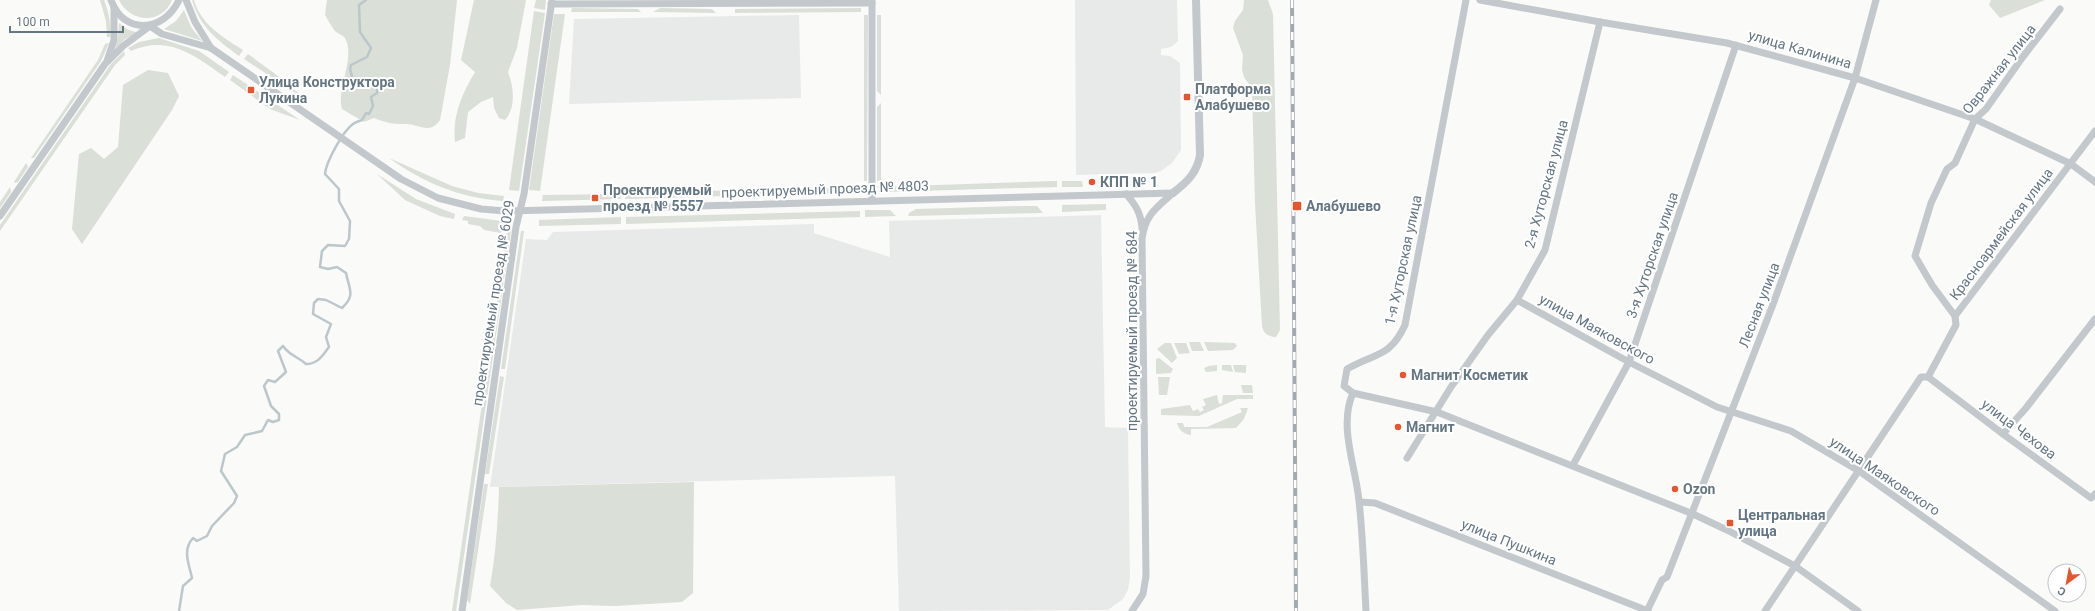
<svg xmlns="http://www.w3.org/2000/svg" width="2095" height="611" font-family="Roboto,sans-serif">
<rect width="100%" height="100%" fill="#fafaf8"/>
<g fill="#e8e9e9">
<polygon points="1075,0 1177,0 1178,41 1171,47 1161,49 1161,55 1170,56 1180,63 1181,150 1172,163 1161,171 1155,173 1076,175"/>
<polygon points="799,15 801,98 569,104 574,19"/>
<polygon points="1101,215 1105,427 1128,428 1130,578 1128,590 1123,599 1108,610 899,611 895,476 490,487 526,239 547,240 553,232 814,224 814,233 890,257 889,221"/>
</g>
<g fill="#dadfd7">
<path d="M 100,0 L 104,0 C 109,12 111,24 110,37 L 107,37 L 106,21 Z"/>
<path d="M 119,0 L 172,0 C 162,25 130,23 119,0 Z"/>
<path d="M 192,0 L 194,0 C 201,25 223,37 243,50 L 239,56 C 217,40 200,27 192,0 Z"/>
<path d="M 327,0 L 457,0 L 450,65 L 440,120 C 430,135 419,124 405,124 C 393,124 386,123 374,118 L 364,122 L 342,109 C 336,88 356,58 345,38 C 343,35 338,34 335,31 C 331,26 328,20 325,15 Z"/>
<path d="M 474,0 L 526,0 L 517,48 L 508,72 C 514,87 516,108 505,120 L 499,118 L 494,108 L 493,97 L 481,102 L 468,112 L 465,138 L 455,142 C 452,116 462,94 475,72 L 461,60 Z"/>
<polygon points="536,0 546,0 545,10 534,8"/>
<path d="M 1244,0 L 1268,0 L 1273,14 L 1280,330 L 1276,337 C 1267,336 1264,334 1262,326 L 1255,203 L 1252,89 L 1244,77 L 1242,70 L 1243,55 L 1233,28 L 1235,21 L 1243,10 Z"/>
<polygon points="1991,0 2045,0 2000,18 1989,5"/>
<polygon points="572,8 638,9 641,12 571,12"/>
<polygon points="660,8 712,9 716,13 653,12"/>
<polygon points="861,8 861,12 735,13 735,9"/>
<polygon points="184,10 191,27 202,41 164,29 176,21"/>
<polygon points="534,11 545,13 519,191 509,190"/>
<polygon points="554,14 565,14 540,191 529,190"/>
<polygon points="864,15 868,15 867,181 864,181"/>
<polygon points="877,15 881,15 881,95 877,91"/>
<polygon points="119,23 127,29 138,33 125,39 115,49 118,39"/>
<path d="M 159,38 L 199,51 L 229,72 L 225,77 C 196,56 168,34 131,51 L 128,48 L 139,42 Z"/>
<polygon points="109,43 101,61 34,158 31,158 98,60 105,44"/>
<polygon points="124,51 125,55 115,65 0,231 0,225 111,64"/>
<polygon points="248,54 278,76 309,102 244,59"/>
<polygon points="148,70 168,73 179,96 172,110 82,244 72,229 79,154 91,148 104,159 118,147 123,85"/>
<polygon points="233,75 300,120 270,109 230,80"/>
<polygon points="881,103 881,181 877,181 877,107"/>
<path d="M 389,158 L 452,186 L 478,193 L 504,196 L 503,201 C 460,198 424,183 389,158 Z"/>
<polygon points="26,163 28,167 18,182 15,183 14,182"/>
<polygon points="377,174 416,199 455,214 454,219 440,216 405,200"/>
<polygon points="1057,181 1057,187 883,192 877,187"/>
<polygon points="1062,181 1082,181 1083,187 1062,187"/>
<polygon points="10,187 11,192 0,208 0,202"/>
<polygon points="860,187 860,192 625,199 626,193"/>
<polygon points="620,194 621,199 542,201 543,195"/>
<polygon points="1106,204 1106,210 1062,212 1062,205"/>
<polygon points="1021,206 1037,206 1043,213 908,216 909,213 916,209"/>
<polygon points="865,210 890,210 896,216 865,217"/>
<polygon points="860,211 860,217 626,224 626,217"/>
<polygon points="464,216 502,221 501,233 484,230 480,226 468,224 468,221 462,220"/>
<polygon points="621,217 621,224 539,226 539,220"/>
<polygon points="507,231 511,231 456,611 452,611"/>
<polygon points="521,231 524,231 505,369 501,369"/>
<polygon points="1189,342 1200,342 1204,351 1192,351"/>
<polygon points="1204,342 1235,343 1237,346 1233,350 1208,351"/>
<polygon points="1165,343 1171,343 1177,358 1172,363 1157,349"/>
<polygon points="1174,343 1186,343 1190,353 1179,354"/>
<polygon points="1159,358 1173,369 1171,373 1156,374 1156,359"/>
<polygon points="1217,365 1217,371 1206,372 1204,368 1209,366"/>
<polygon points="1222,365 1231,365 1233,372 1222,370"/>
<polygon points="1233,365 1246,365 1246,373 1235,372"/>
<polygon points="500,376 504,377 489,474 485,474"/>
<polygon points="1158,377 1170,377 1167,395 1159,395"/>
<polygon points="1241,385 1252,385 1253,393 1243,393"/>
<polygon points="1217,395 1219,404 1222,403 1223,395 1253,395 1253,399 1237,399 1199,416 1161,415 1161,409 1190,405 1193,411 1198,409 1200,412 1204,410 1202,407 1206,405 1203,399"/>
<path d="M 1240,408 L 1248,408 L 1244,419 L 1236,428 L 1191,429 L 1191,435 C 1183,434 1179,430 1177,423 L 1183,423 L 1184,427 L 1207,427 L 1242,412 Z"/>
<path d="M 694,482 L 693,593 L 682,602 L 615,606 L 582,605 L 517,610 L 506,603 L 490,586 C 496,553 498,520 499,487 Z"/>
<polygon points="484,484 488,484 470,604 467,600"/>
</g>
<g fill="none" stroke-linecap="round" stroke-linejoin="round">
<path stroke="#bbc7cb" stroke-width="2.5" d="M 179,611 L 183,586 L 192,578 C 189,564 182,550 193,538 L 197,541 L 207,536 L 212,526 L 234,503 L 237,496 L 221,471 L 225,454 L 237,447 L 245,435 L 262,431 L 268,420 L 273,422 L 279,420 L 279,414 L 271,406 L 264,386 L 268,380 L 275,382 L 286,372 L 278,351 L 283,346 C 290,356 297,356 306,364 C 318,364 322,356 329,347 L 326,337 L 331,324 L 313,314 L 314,303 L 318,299 L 326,300 L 342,308 C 356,295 349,289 346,273 L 337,267 L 328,269 L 320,267 L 322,251 L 328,245 L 345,246 L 349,239 L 350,221 L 339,201 L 339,189 L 325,174 C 326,162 343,131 353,124 C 355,122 360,121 362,120 L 366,113 L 369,114 L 373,106 L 371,97 L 377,93 L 377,88 L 361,85 L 357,78 L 353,80 L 350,69 L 351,65 L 367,57 L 371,48 L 360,32 L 359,5 L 366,0"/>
<g stroke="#c3c8cc" stroke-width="7">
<path d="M 111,0 C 124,36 164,32 179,0"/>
<polyline points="186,0 195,22 211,48"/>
<path d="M 1466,0 L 1405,325 C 1390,358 1374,353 1347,369 L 1344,386 L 1353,393 L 1437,412 L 1693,514 L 1727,530 L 1795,566 L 1858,611"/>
<polyline points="1480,0 1600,22 1727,43 1855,78 1975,119 2071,164 2095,182"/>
<polyline points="551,4 872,3"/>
<polyline points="150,26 162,34 211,48 401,179 438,198 481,209 505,211 623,208 1173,193"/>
<polyline points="107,61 114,40 114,8"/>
<path d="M 1126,194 C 1136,205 1141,214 1142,228"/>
<polyline points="872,201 872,0"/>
<polyline points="0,216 105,64 123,46 150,26"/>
<polyline points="1517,300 1629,362 1717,407 1791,431 1859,471 2055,611"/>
<polyline points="1955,316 1932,285 1915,256 1931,203 1947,169 1955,163 1975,119 1986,109 2022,58 2060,9"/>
<polyline points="1928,377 2003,434 2091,498 2095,494"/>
<path d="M 1353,393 C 1338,426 1356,467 1359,501 C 1363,537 1364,574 1366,611"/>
<polyline points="2003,434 2026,408 2095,319"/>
<polyline points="1407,458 1451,387 1488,335 1517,300 1545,250 1600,22"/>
<polyline points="1573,465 1629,362 1736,45"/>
<polyline points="1360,502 1375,503 1648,611"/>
<polyline points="462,611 516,227 524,194 552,0"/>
<path d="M 1132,611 L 1143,594 L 1146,576 L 1142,239 C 1145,215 1156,208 1173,193"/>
<polyline points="1647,611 1662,580 1667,577 1772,307 1855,78 1876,0"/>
<polyline points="1765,611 1921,377 1928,377 1956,325 1955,316 2095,131"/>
</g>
<path stroke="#c3c8cc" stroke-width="8" d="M 1173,193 C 1187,182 1197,173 1200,155 L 1196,0"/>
<defs>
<polyline id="rail" points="1292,0 1296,611"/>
</defs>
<use href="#rail" stroke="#a2aab0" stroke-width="4"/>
<use href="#rail" stroke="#fff" stroke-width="2.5" stroke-dasharray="8" stroke-linecap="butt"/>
</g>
<g fill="#e4572e" stroke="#fff" stroke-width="1.5">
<rect x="247" y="86" width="8" height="8" rx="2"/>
<rect x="1183" y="93" width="8" height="8" rx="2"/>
<circle cx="1092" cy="182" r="4"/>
<rect x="591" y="194" width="8" height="8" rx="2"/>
<rect x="1292" y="201" width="10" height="10" rx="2"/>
<circle cx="1403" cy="375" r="4"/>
<circle cx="1398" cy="427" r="4"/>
<circle cx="1675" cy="489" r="4"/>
<rect x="1726" y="519" width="8" height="8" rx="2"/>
</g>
<g text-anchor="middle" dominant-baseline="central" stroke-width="4" stroke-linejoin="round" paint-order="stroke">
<g font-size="14" fill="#657683" stroke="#fff">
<text transform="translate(1800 49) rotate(16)">улица Калинина</text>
<text transform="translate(1999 69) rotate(-52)">Овражная улица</text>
<text transform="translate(1546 184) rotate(-75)">2-я Хуторская улица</text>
<text transform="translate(825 189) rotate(-2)">проектируемый проезд № 4803</text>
<text transform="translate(2001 234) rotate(-53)">Красноармейская улица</text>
<text transform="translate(1652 255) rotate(-71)">3-я Хуторская улица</text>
<text transform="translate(1403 260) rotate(-78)">1-я Хуторская улица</text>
<text transform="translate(493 303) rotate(-81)">проектируемый проезд № 6029</text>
<text transform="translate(1759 305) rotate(-69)">Лесная улица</text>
<text transform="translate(1597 329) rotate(29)">улица Маяковского</text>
<text transform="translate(1132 331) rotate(-90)">проектируемый проезд № 684</text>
<text transform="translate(2019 429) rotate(37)">улица Чехова</text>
<text transform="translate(1885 476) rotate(34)">улица Маяковского</text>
<text transform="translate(1509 542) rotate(22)">улица Пушкина</text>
</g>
<g font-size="14" font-weight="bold" fill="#657683" stroke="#fff" text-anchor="start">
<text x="259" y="82">Улица Конструктора<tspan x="259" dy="16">Лукина</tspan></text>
<text x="1195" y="89">Платформа<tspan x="1195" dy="16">Алабушево</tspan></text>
<text x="1100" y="182">КПП № 1</text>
<text x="603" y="190">Проектируемый<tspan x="603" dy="16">проезд № 5557</tspan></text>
<text x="1306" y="206">Алабушево</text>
<text x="1411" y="375">Магнит Косметик</text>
<text x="1406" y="427">Магнит</text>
<text x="1683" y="489">Ozon</text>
<text x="1738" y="515">Центральная<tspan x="1738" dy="16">улица</tspan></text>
</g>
</g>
<g transform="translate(2067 583) rotate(212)"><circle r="19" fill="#ffffff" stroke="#c1c8cd"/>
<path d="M0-3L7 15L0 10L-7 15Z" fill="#e4572e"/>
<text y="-6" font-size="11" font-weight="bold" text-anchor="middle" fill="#657683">С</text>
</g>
<path d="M10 26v6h113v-6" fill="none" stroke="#657683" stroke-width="2"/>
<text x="16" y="26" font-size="12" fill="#657683" stroke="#ffffff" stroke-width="3" paint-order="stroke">100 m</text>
</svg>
